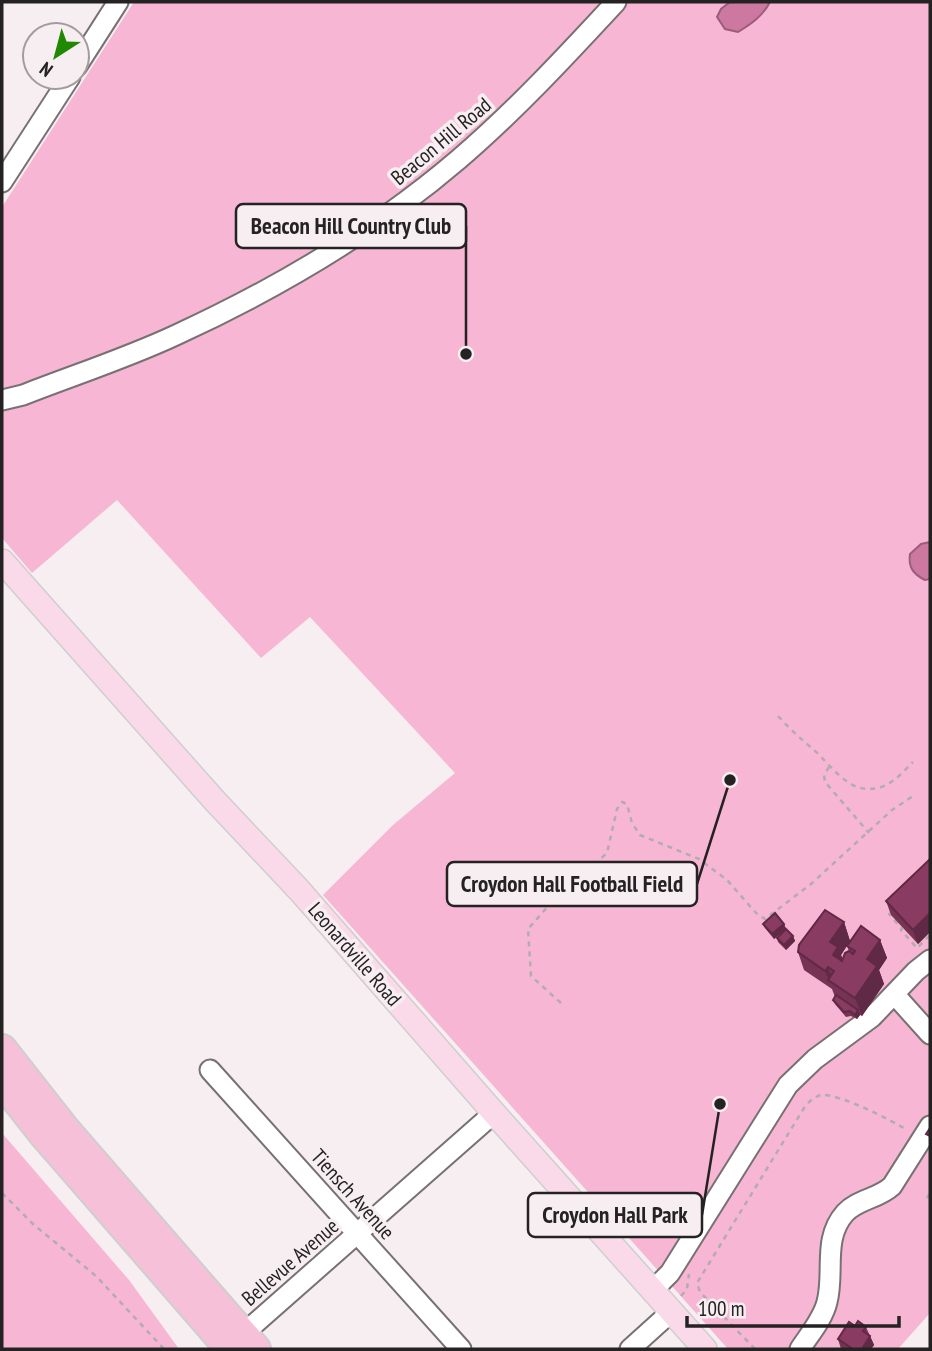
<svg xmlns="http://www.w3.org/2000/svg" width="932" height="1351" font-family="'PT Sans Narrow',sans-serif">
<rect width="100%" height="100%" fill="#f7eef2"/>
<g fill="#f7b6d3">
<polygon points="134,2 930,2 930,1313 898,1349 728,1349 323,895 393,825 455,773 310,617 261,658 117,500 32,573 2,538 2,207"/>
<polygon points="2,1133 129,1280 179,1349 2,1349"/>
</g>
<g fill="#cc78a0" stroke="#9a5e7a" stroke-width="2">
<path d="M 730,2 L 770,2 C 763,16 751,24 738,32 L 725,29 L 717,17 L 721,9 Z"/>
<path d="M 930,542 L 930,579 L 925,580 C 913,574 908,567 910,554 L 921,544 Z"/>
</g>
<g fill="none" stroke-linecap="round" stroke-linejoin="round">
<defs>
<g id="minor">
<polyline points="77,66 118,2"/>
<polyline points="2,182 70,77"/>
<path d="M 2,400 L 23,395 C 74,375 127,358 176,335 C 276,289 375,231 459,159 C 515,111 566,56 616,2"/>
<polyline points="895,995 930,1034"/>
<polyline points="210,1070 461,1349"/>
<polyline points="652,1291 670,1273 788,1085 815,1059 872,1017 916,971 930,960"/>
<polyline points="243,1334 494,1113"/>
<polyline points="630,1349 671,1312"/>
<path d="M 800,1349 C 809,1335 823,1319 827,1302 C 835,1272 822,1239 845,1213 C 858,1199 878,1199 892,1186 L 930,1126"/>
</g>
<polyline id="major" points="2,561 215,801 299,890 494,1113 705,1349"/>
<g id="highway">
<polyline points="2,1049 64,1128 256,1349"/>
<polyline points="2,1082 44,1135 230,1349"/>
</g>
</defs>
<use href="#minor" stroke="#787174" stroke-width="23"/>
<use href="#major" stroke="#cfcecf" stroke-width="26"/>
<use href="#highway" stroke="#cfcecf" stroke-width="32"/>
<g stroke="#b3acaf" stroke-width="2.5" stroke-dasharray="5 5" stroke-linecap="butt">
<path d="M 778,716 C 790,729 801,739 814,750 C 832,766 849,795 878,788 C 892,785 903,772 913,762"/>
<polyline points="829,767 824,775 825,782 869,833"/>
<polyline points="891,913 889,914 902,929 901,930 917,948 930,935"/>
<polyline points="561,1003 531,976 528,929 550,904 607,853 617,809 622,802 627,804 632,823 640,835 699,859 727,880 756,913 765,919 811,884 892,810 913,796"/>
<polyline points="2,1193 33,1224 96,1276 164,1349"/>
<polyline points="927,1198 930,1193"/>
<polyline points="681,1296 687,1289 689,1274"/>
<path d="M 755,1349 L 700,1292 L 697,1283 L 804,1108 C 809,1102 814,1096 822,1095 C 840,1094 891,1120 907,1130"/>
</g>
<use href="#minor" stroke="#fff" stroke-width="19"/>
<use href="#major" stroke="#fadae8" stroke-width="23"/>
<use href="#highway" stroke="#f6c1d8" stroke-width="28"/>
</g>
<g fill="#763354">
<polygon points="930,859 930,932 918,944 891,915 886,901"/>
<polygon points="844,922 850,941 841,955 843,960 849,951 847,946 880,940 887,958 879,970 884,984 862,1016 860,1015 857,1019 851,1016 846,1017 835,1004 833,1000 835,997 832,989 804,970 798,952"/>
<polygon points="763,924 784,924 786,929 774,939 765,928"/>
<polygon points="793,936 795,941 786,950 778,942 777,938"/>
<polygon points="855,1326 866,1327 874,1345 871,1349 841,1349 838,1339"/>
</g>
<g fill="#602945">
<polygon points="930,913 930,932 918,944 913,930"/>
<polygon points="844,922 850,941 841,955 845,965 833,955 830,942"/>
<polygon points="784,924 786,929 774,939 772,934"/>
<polygon points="793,936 795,941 786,950 784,945"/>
<polygon points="880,940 887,958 879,970 884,984 862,1016 855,998 867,959"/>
<polygon points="828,967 834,984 829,980 825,971"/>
<polygon points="858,1010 860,1015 857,1019 855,1015"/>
<polygon points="870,1336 874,1345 871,1349 862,1349"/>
</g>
<g fill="#893b62" stroke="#602945" stroke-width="2">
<polygon points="930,859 930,913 913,930 886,901"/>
<polygon points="825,910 844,922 830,942 838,947 833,955 842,961 845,953 849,951 853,954 855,951 847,946 861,926 880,940 867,959 877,966 855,998 828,980 834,971 828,967 825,971 798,952 799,945"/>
<polygon points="775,913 784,924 772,934 763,924"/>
<polygon points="786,929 793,936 784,945 777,938"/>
<polygon points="836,995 858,1010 855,1015 850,1011 844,1012 833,1000"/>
<polygon points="930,1128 930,1136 926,1134"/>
<polygon points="858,1321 866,1327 863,1331 870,1336 862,1349 853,1349 838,1339 849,1322 855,1326"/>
</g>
<g text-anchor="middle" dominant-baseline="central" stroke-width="7" stroke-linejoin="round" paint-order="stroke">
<g font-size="21" fill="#252223" stroke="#f7eef2">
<text transform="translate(441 141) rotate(-40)">Beacon Hill Road</text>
<text transform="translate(355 954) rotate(49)">Leonardville Road</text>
<text transform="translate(353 1194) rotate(48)">Tiensch Avenue</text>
<text transform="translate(290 1262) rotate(-41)">Bellevue Avenue</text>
</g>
</g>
<path fill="none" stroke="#252223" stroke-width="2.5" d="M466 354L466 226M730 780L697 884M720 1104L702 1215"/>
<g fill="#252223" stroke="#f7eef2" stroke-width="2.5">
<circle cx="466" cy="354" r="7"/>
<circle cx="730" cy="780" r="7"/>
<circle cx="720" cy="1104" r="7"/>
</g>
<g fill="#f7eef2" stroke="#252223" stroke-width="2.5">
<rect x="236" y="204" width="230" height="44" rx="7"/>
<rect x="447" y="862" width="250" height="44" rx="7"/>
<rect x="528" y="1193" width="174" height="44" rx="7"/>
</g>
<g font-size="23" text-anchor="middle" font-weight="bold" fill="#252223">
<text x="351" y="234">Beacon Hill Country Club</text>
<text x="572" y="892">Croydon Hall Football Field</text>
<text x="615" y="1223">Croydon Hall Park</text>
</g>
<rect width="932" height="1351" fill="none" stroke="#252223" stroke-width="7"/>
<g transform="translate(56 56) rotate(216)"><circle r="33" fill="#f7eef2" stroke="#a39c9f" stroke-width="2"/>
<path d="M0-5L12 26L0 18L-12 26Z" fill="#208901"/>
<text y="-10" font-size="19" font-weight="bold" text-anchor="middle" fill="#252223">N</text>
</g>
<path d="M687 1316v10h212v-10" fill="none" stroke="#252223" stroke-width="3.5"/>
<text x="698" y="1316" font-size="21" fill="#252223" stroke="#f7eef2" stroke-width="5" paint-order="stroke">100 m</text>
</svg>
